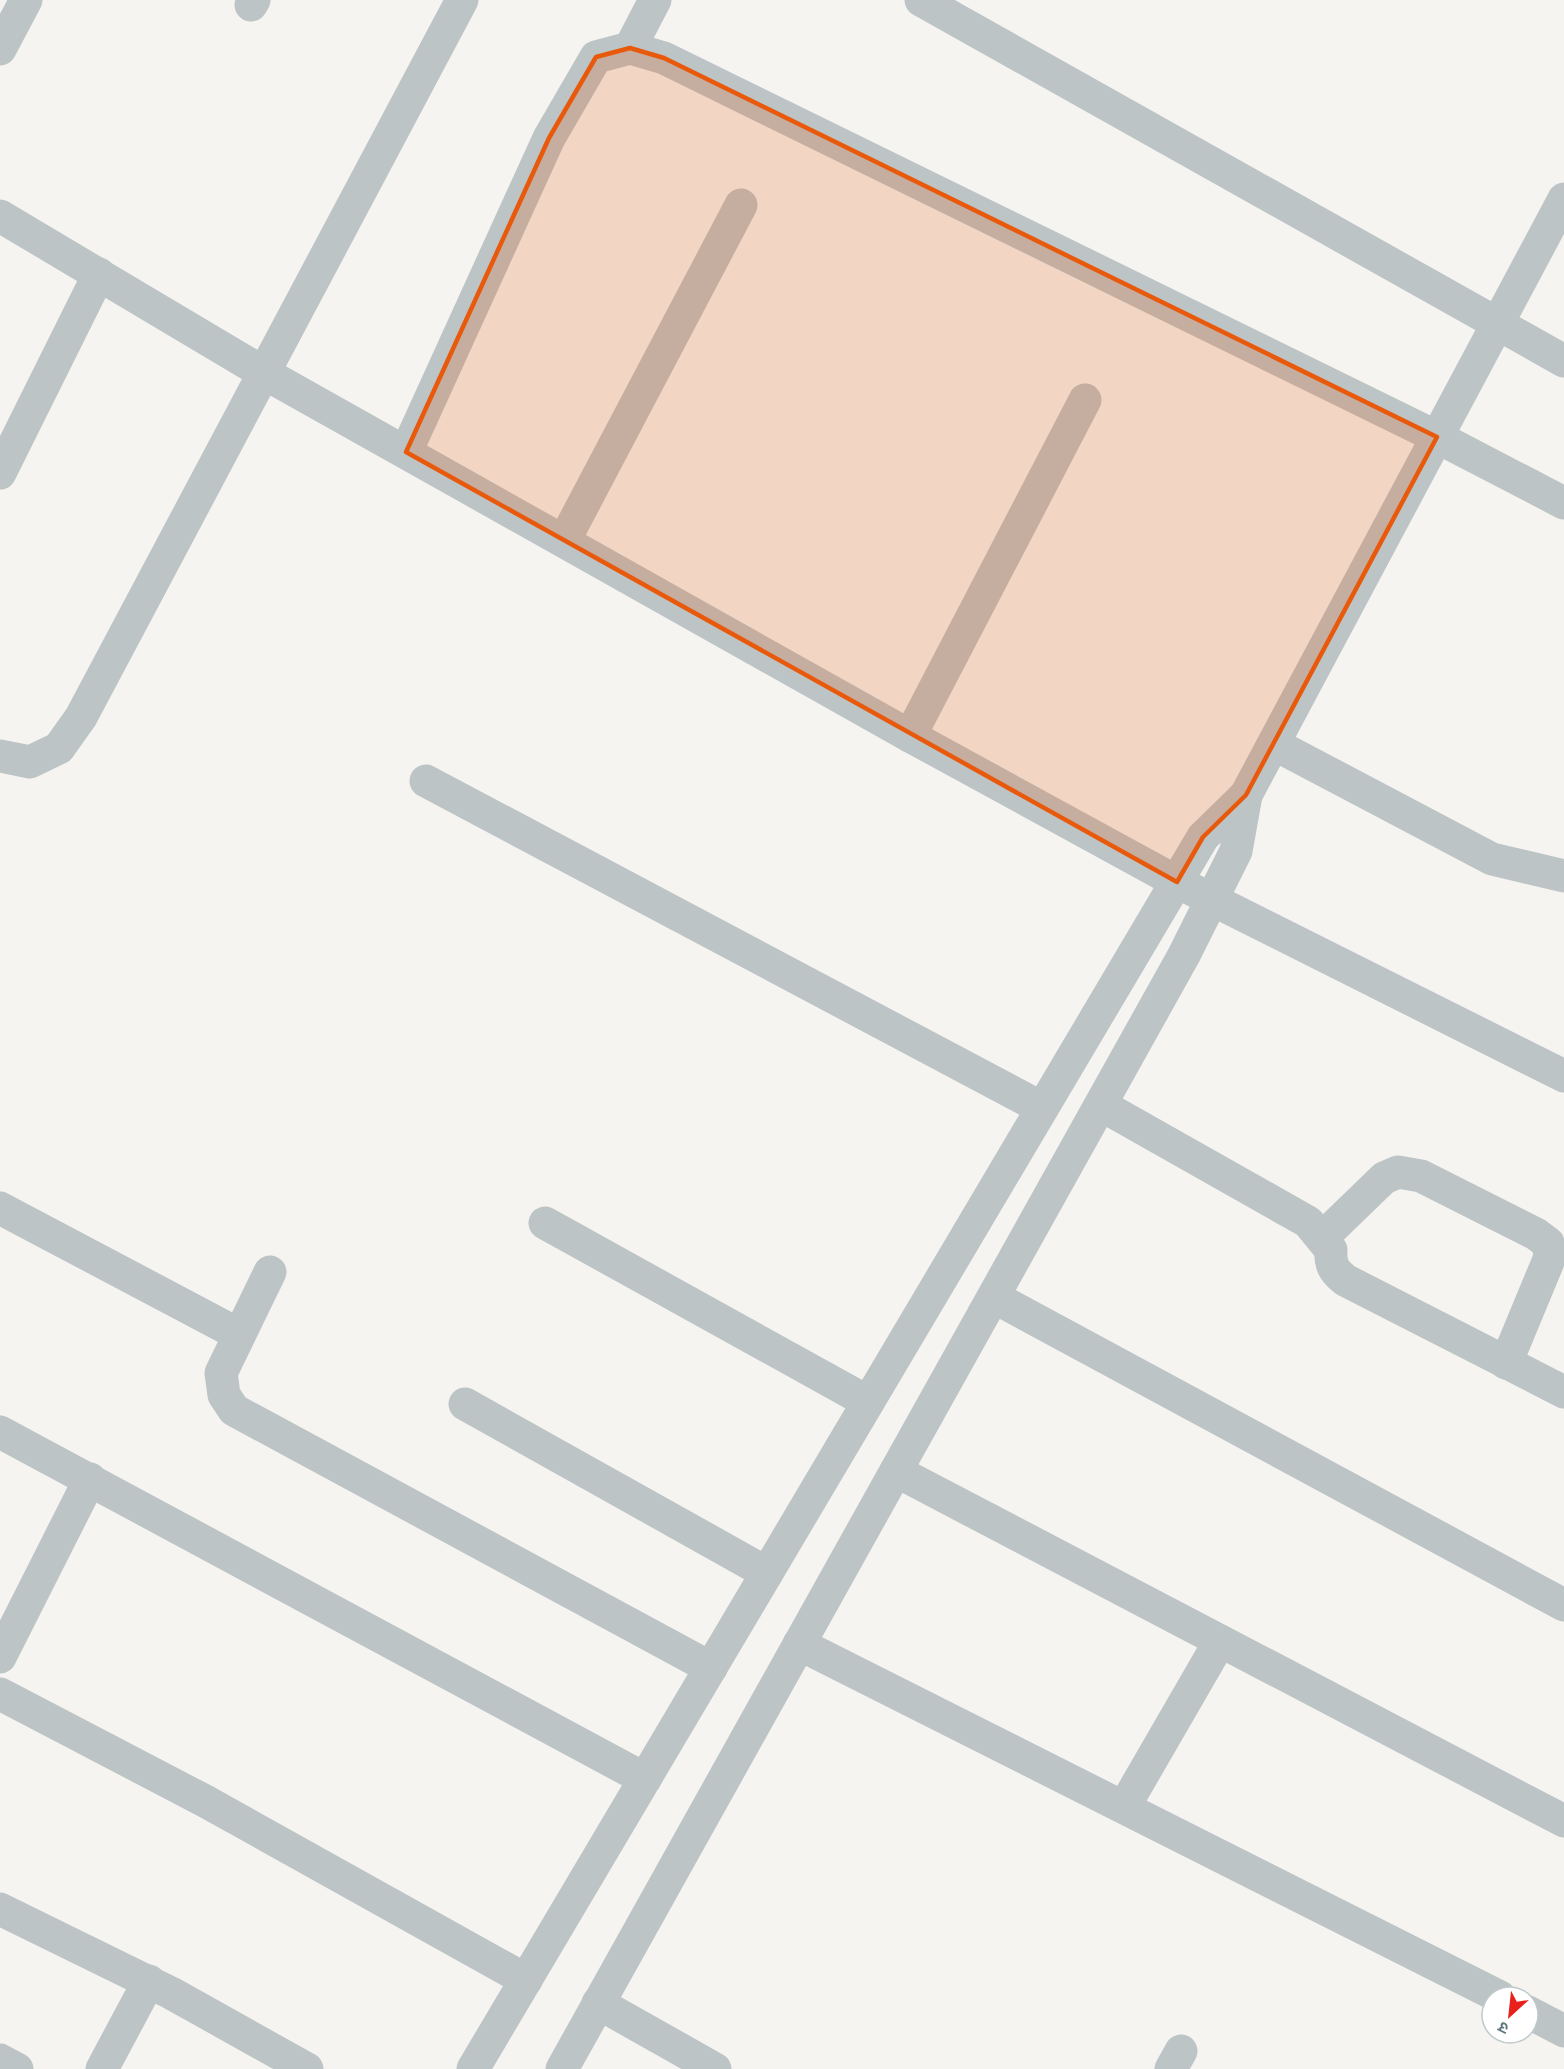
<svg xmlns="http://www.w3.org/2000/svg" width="1564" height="2069" font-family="'IBM Plex Sans','Noto Sans Devanagari',sans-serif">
<rect width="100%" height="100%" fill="#f5f4f1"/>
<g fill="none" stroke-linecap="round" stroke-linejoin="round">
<g stroke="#bdc4c6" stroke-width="33">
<polyline points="921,0 1564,361"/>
<polyline points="251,5 254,0"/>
<polyline points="630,48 655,0"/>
<polyline points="0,49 26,0"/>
<polyline points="0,216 264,373 910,736 1177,882 1564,1076"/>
<polyline points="406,452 549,138 596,57 630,48 664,58 1437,437 1564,503"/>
<polyline points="0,473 99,274"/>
<polyline points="564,541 741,205"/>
<polyline points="910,736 1085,400"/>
<polyline points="1274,744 1492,859 1564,876"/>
<polyline points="0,756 30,762 59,748 81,717 462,0"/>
<polyline points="426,781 1042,1108"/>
<path d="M 1101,1105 L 1308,1222 L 1331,1250 C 1330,1265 1334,1271 1345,1280 L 1564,1392"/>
<polyline points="0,1208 238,1334"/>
<polyline points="545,1223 868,1402"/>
<polyline points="1323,1237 1384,1178 1398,1172 1421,1176 1536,1234 1548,1243 1550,1257 1506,1363"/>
<polyline points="270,1272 221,1373 224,1395 234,1410 711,1668"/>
<polyline points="994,1297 1564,1605"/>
<polyline points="465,1404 767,1573"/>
<polyline points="0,1432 645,1779"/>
<polyline points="896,1471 1564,1821"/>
<polyline points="799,1644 1500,1997"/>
<polyline points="0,1657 90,1479"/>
<polyline points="0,1694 205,1801 526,1980"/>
<polyline points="1124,1807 1220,1641"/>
<polyline points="0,1909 171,1993 307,2069"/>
<polyline points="598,2003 715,2069"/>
<polyline points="1528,2012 1564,2031"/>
<polyline points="0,2060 17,2069"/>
<polyline points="102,2069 149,1981"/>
<polyline points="473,2069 1203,837 1246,795 1564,199"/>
<polyline points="562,2069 1184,955 1236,851 1246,795"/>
<polyline points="1171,2069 1181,2051"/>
</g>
</g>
<path fill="#e8590c" fill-opacity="0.2" stroke="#e8590c" stroke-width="4.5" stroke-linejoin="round" d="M 630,48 L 664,58 L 1437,437 L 1246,795 L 1203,837 L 1177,882 L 406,452 L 549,138 L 596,57 Z"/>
<g transform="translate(1510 2015) rotate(207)"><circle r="28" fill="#ffffff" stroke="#bfc9cb" stroke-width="1.5"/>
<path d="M0-4.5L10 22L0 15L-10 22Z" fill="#ea201c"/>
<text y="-9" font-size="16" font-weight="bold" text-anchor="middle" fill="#5f777e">उ</text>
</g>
</svg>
